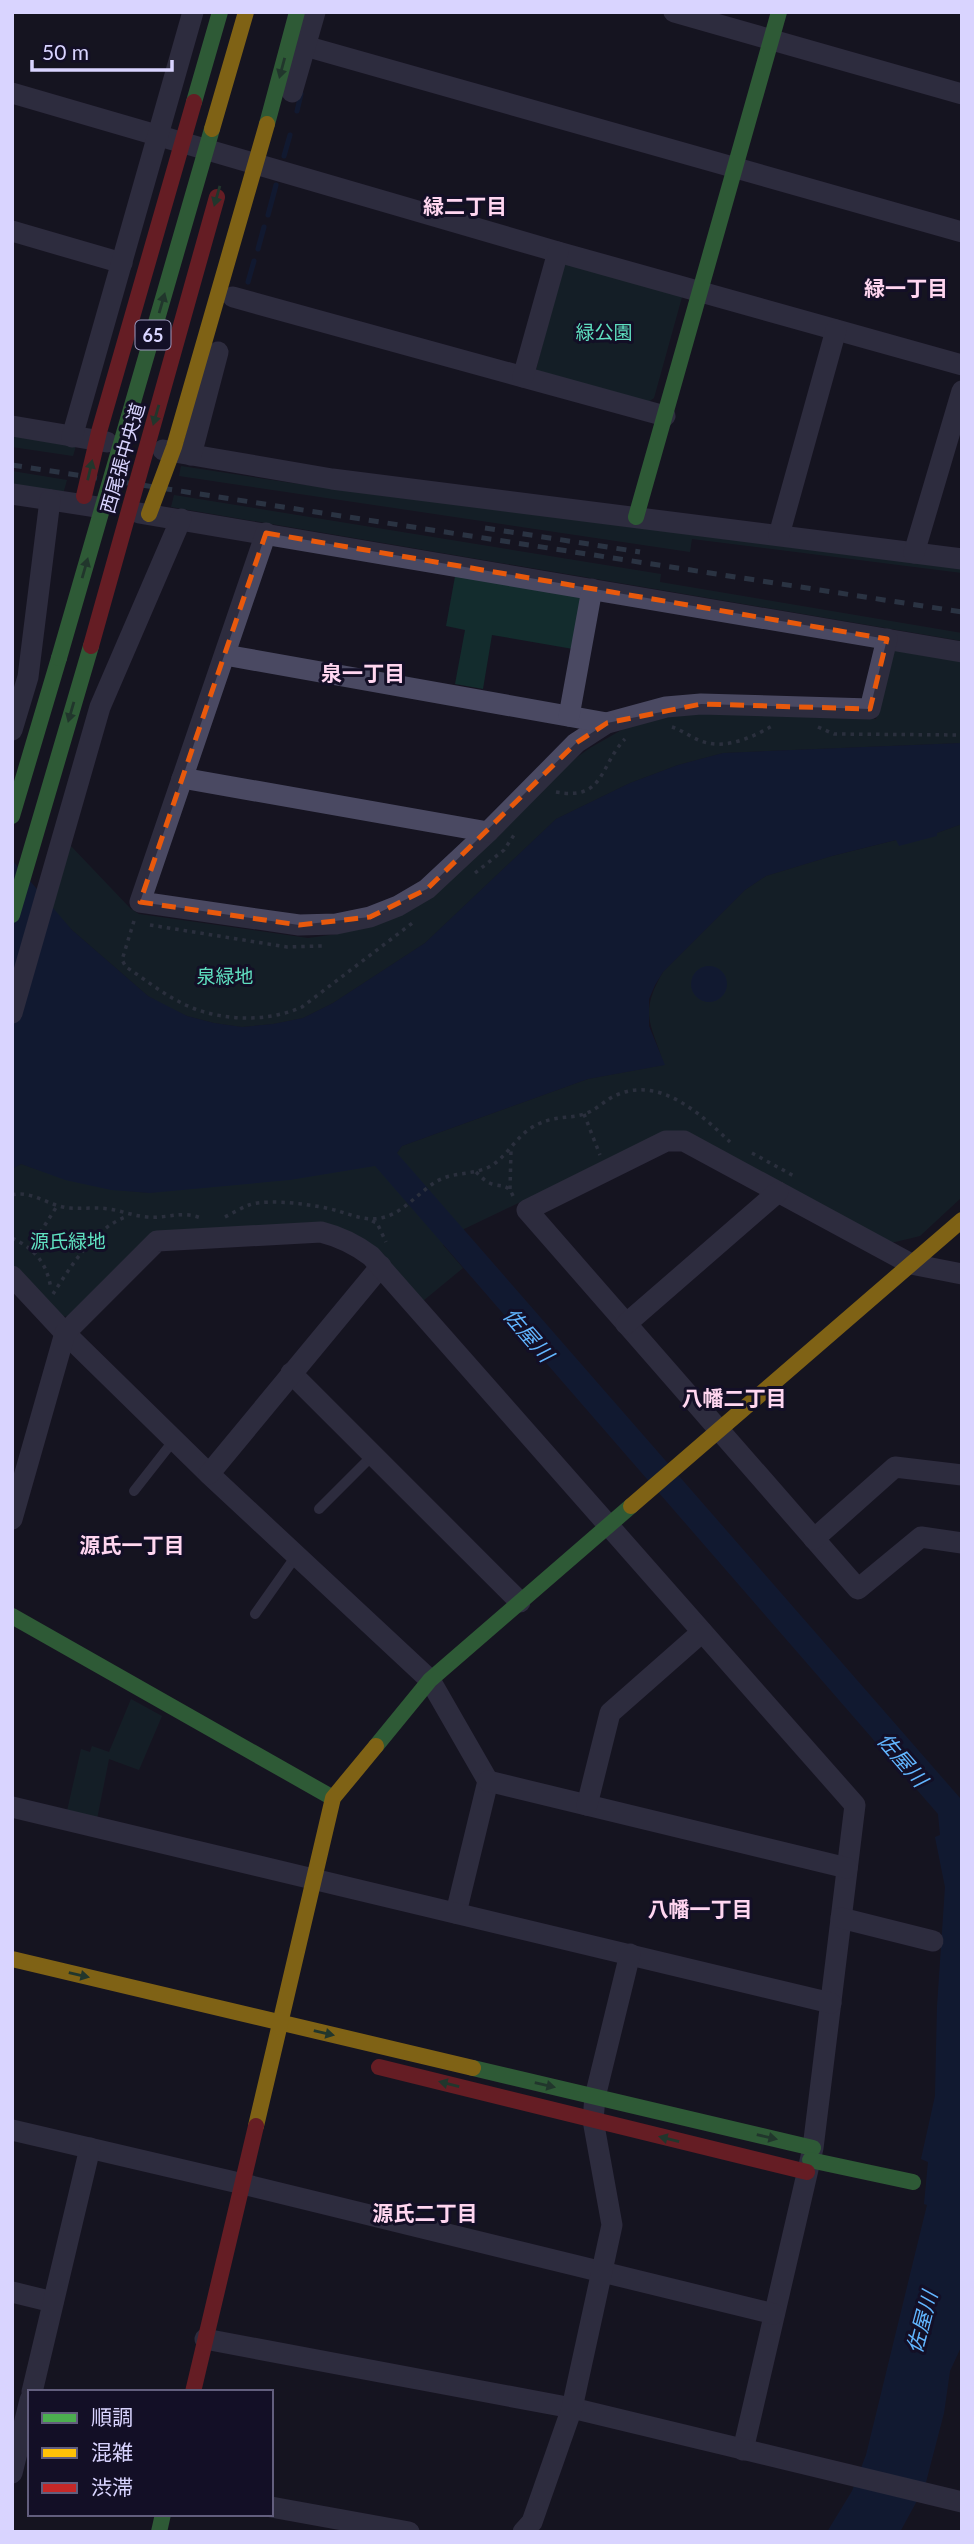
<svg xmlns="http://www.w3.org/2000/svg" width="974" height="2544" font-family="Lato,'Noto Sans JP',sans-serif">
<rect width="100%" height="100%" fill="#161421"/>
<g fill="#132c2d">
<polygon points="571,262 682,297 654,398 648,402 536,370 563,266"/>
<polygon points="12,435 76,446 73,456 12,447"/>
<polygon points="181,466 292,483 962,568 962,573 692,539 690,552 179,476"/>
<polygon points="12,471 67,480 63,494 12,486"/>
<polygon points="174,495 661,574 660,582 962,633 962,641 171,507"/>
<polygon points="456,571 573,592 581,599 573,649 492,635 483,689 455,684 465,630 446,626"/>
<polygon points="898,647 962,661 962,743 723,753 678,765 630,783 556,819 425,943 333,1003 303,1018 273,1024 242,1027 214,1023 187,1016 164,1005 148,996 72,930 51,907 69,844 130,908 139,914 308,938 337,934 372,926 556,772 590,748 625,728 670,715 705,711 876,719 893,653"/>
<path d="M 962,824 L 962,1197 L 920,1236 L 891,1243 L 662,1134 L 464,1229 L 443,1245 L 463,1268 L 423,1301 L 357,1235 L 153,1234 L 70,1316 L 60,1317 L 12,1265 L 12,1169 L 21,1164 C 64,1179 104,1190 150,1193 L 397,1153 L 402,1146 L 588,1079 L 664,1065 C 652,1024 638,1015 663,972 L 745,890 L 766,876 L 832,856 L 896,840 L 937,833 Z"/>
<polygon points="131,1699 162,1716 139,1770 109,1759 97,1819 67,1811 81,1749 90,1752 92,1746 109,1752"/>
</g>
<g fill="#0d2144">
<polygon points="962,743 962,824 937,833 937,836 899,846 896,840 832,856 766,876 745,890 663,972 655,985 649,999 649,1026 665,1065 588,1079 402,1146 397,1153 960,1798 962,1797 962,2345 950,2371 944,2413 925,2486 900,2532 827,2532 852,2491 866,2455 927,2205 924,2204 928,2162 921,2159 935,2096 937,2007 945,1887 935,1837 940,1835 938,1814 375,1166 290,1180 150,1193 111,1190 65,1180 21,1164 12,1169 12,860 72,930 148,996 187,1016 214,1023 242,1027 273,1024 303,1018 333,1003 425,943 556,819 630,783 678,765 723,753"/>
<circle cx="709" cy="984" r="18"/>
</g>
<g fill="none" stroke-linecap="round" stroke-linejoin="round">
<g stroke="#0d2144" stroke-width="5">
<polyline points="297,111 301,94"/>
<polyline points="284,156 290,135"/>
<polyline points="268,215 276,185"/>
<polyline points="258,249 264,227"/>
<polyline points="248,282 254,261"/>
</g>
<g stroke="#44505f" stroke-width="3.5" stroke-dasharray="3.5 5" stroke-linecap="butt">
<path d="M 672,727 C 684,731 696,741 708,743 C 729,748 755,736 772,726"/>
<polyline points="818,727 834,734 962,735"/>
<path d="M 556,792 C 605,801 599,766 625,739"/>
<polyline points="475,873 504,850 516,832"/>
<path d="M 134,921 L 122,960 L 126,967 C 143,978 159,991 176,1000 C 212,1021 264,1024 302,1007 L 415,921"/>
<polyline points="150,925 287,947 322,946"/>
<polyline points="584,1114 600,1155"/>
<polyline points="752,1153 794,1176"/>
<path d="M 476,1172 C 481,1177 486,1182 492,1184 C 503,1187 508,1184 513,1196"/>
<polyline points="510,1189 511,1150"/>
<path d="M 12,1195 C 33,1190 50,1207 70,1208 C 83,1209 96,1207 109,1209 C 122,1211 134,1216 147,1217 C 168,1219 179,1210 201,1218"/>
<path d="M 225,1217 C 233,1213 241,1208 249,1205 C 269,1198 318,1205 338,1211 C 355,1216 368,1222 385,1217 C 405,1211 419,1192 437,1181 C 453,1172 472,1175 489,1167 C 506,1158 515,1138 531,1128 C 553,1114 569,1120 587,1113 C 599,1108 607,1098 619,1094 C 661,1077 702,1115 730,1142"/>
<polyline points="372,1221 377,1223 386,1242"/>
<path d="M 12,1238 C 35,1249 47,1263 51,1289"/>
<polyline points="31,1247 57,1206"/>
<path d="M 53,1294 C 71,1266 95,1227 128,1216"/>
</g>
<g stroke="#4a4962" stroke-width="10">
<polyline points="134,1491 174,1440"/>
<polyline points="319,1509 373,1455"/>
<polyline points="255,1614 296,1556"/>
</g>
<g stroke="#4a4962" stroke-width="21">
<polyline points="674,12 962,94"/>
<polyline points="305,46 962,232"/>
<polyline points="292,92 315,12"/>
<polyline points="12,93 558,252 962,365"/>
<polyline points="12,231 122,263"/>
<polyline points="233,297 665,416"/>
<polyline points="523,377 558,252"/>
<polyline points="12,426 107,442"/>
<polyline points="72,437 193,12"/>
<polyline points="163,450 332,479 962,559"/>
<polyline points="191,455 218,352"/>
<polyline points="12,494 97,507"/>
<polyline points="139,513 962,652"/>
<polyline points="266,533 140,902 299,925 336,924 370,917 398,906 427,889 488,832 576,743 607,723 666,707 701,704 870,709 887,639"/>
<polyline points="779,535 836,330"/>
<polyline points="914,553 962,391"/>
<polyline points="225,655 607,723"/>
<polyline points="569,716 592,589"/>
<polyline points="12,730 28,677 50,500"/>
<polyline points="182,778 488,832"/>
<polyline points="12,1013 100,707 181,519"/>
<polyline points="962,1274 911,1264 684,1141 666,1141 527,1210 858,1589 921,1537 962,1543"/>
<polyline points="12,1276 65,1333 209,1474 430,1680 488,1781 456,1913"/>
<polyline points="626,1324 778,1192"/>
<polyline points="291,1373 520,1602"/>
<polyline points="209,1474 381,1266"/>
<path d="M 12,1519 L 65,1333 L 157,1241 L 321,1232 C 341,1237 355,1244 371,1256 L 855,1805 L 813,2148 L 743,2450"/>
<polyline points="814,1539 895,1467 962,1475"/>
<polyline points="488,1781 847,1868"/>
<polyline points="587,1805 610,1713 702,1632"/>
<polyline points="12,1807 831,2003"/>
<polyline points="841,1918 933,1941"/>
<polyline points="12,2130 243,2184 774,2314"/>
<polyline points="12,2292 53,2302"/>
<polyline points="205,2339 572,2408 962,2502"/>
<polyline points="32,2392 90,2148"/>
<polyline points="12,2473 30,2400"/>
<polyline points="271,2507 409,2532"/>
<polyline points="523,2532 532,2522 572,2408 612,2225 593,2120 595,2097 630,1954"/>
</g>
<g stroke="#4caf50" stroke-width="16">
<polyline points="194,102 220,12"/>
<polyline points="267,124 297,12"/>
<polyline points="636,517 779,12"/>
<polyline points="12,816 59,658"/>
<polyline points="12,915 91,646"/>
<polyline points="12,1616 333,1798"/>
<polyline points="376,1746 430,1680 631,1506"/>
<polyline points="473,2068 813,2148"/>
<polyline points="810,2160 913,2182"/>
<polyline points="159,2532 163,2514"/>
</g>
<g stroke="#ffc107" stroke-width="16">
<polyline points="631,1506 962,1220"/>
<polyline points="12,1959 473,2068"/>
<polyline points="256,2126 333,1798 376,1746"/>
</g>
<g stroke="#c62828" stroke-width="16">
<polyline points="379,2067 807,2172"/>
<polyline points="193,2392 256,2126"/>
</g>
<g stroke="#43596b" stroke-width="5" stroke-dasharray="10 9" stroke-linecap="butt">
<polyline points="12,465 962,612"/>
<polyline points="485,528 640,552"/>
</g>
<polyline stroke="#4caf50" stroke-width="16" points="59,658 212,129"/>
<g stroke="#ffc107" stroke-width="16">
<polyline points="212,129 246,12"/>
<polyline points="149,514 174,447 267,124"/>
</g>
<g stroke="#c62828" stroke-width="16">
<polyline points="84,496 99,432 194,102"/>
<polyline points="91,646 217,197"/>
</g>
</g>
<defs><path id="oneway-solid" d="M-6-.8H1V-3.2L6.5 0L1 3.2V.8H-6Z" transform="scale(1.75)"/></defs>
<g fill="#305f3b">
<use href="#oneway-solid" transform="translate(282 68) rotate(105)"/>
<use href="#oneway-solid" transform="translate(217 196) rotate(106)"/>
<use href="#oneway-solid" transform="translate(162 303) rotate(-74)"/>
<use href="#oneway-solid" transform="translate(156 415) rotate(106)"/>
<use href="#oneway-solid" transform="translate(90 470) rotate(-77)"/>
<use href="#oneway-solid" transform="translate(85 568) rotate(-74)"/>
<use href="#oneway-solid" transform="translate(71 712) rotate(106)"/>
<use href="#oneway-solid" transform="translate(79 1975) rotate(13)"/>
<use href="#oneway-solid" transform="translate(324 2033) rotate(13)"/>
<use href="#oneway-solid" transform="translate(449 2084) rotate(-166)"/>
<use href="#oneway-solid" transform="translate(545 2085) rotate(13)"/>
<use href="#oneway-solid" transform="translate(767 2137) rotate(13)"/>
<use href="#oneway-solid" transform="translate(669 2139) rotate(-166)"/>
</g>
<path d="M0 0H974V2544H0ZM 266,533 L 887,639 L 870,709 L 701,704 L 607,723 L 576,743 L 427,889 L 370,917 L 299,925 L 140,902 Z" fill="#161421" fill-opacity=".55" fill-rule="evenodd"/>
<path fill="none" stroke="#e8590c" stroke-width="5" stroke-dasharray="14 9" stroke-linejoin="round" d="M 266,533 L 887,639 L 870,709 L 701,704 L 607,723 L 576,743 L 427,889 L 370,917 L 299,925 L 140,902 Z"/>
<g text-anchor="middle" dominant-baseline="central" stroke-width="6" stroke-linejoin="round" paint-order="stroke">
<rect fill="#130f26" stroke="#9e99be" stroke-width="2" x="135.5" y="320.5" width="35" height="29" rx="5"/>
<g font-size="18" font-weight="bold" fill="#d9d4ff">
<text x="153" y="335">65</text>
</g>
<g font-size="19" fill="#5fe0c0" stroke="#130f26">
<text x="604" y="331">緑公園</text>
<text x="225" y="975">泉緑地</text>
<text x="68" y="1240">源氏緑地</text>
</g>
<g font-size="19" fill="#d9d4ff" stroke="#130f26">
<text transform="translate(122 458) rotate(-74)">西尾張中央道</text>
</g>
<g font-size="21" font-weight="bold" fill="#ffd6f0" stroke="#130f26">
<text x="465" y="205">緑二丁目</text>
<text x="906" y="287">緑一丁目</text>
<text x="363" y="672">泉一丁目</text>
<text x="734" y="1397">八幡二丁目</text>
<text x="132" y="1544">源氏一丁目</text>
<text x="700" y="1908">八幡一丁目</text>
<text x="425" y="2212">源氏二丁目</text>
</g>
<g font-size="21" font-style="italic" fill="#62b6ff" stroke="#130f26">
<text transform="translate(529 1334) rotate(49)">佐屋川</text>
<text transform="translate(903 1759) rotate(49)">佐屋川</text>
<text transform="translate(921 2322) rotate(-75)">佐屋川</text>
</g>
</g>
<rect width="974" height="2544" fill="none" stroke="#d9d4ff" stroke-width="28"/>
<rect x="28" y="2390" width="245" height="126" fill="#130f26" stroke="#625e7d" stroke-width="2"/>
<rect x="42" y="2413" width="35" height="10" fill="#4caf50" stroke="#625e7d" stroke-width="2"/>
<text x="91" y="2425" font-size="21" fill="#d9d4ff">順調</text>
<rect x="42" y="2448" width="35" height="10" fill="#ffc107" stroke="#625e7d" stroke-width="2"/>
<text x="91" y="2460" font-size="21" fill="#d9d4ff">混雑</text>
<rect x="42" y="2483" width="35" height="10" fill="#c62828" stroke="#625e7d" stroke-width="2"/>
<text x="91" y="2495" font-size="21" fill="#d9d4ff">渋滞</text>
<path d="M32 60v10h140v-10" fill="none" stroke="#d9d4ff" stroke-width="3.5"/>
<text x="42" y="60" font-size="21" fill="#d9d4ff" stroke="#130f26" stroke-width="5" paint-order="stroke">50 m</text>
</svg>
